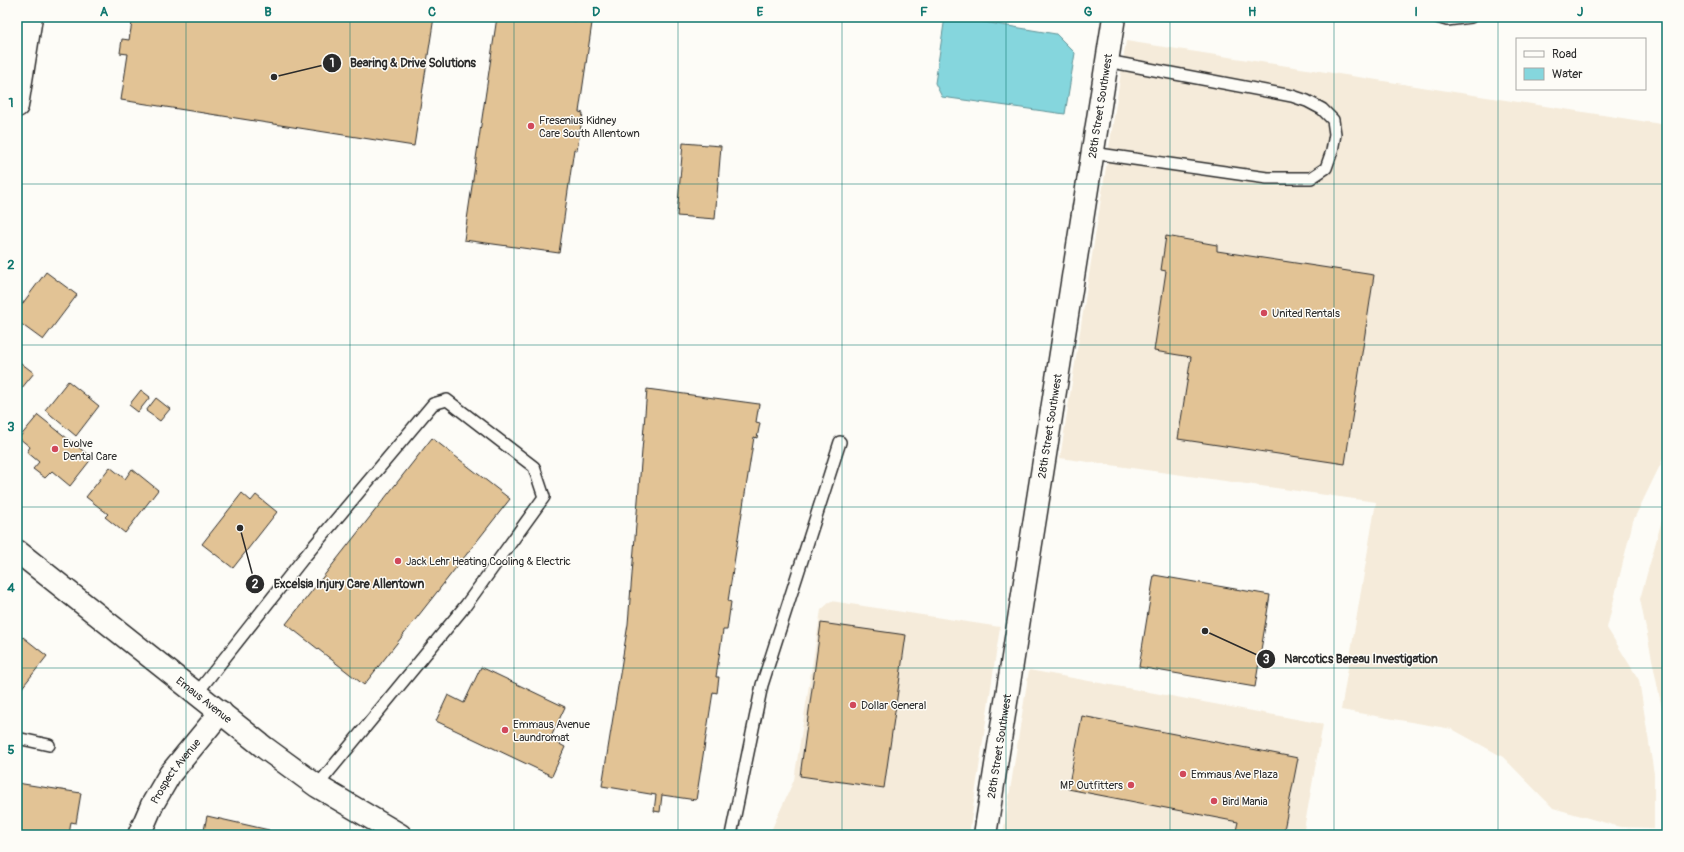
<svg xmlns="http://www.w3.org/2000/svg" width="1684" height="852" font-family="Pangolin,sans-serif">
<rect width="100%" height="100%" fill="#fdfcf7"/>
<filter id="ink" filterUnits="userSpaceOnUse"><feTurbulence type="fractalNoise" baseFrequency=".025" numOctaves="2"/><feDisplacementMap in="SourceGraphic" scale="8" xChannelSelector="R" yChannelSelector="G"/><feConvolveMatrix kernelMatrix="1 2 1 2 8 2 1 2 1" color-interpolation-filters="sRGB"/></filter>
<g filter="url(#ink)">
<g fill="#f5ebda">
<polygon points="1126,41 1667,125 1667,451 1633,521 1607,628 1639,680 1654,774 1654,828 1620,827 1553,808 1503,757 1452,729 1341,710 1376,502 1060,458"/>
<polygon points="1667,502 1667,734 1640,599"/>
<polygon points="831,601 1000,627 969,835 769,835 794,780 821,610"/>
<polygon points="1029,670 1323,724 1303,835 1003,835"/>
</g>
<polygon fill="#85d6dd" stroke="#619296" points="945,17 954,17 1056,34 1075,53 1065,114 942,97 935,83"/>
<g fill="#e2c395" stroke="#2b2b2b">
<polygon points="133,17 434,17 414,146 121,100 128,54 120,53 122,39 129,40"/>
<polygon points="497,17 542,17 592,23 579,112 583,113 577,150 574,149 559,253 464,240"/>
<polygon points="683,143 721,146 715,219 677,216"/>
<polygon points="1166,236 1217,245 1217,251 1374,275 1345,464 1178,439 1191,357 1154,351 1166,271 1161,270"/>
<polygon points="46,272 77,295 43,340 17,321 17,311"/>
<polygon points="17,360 34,373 17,394"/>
<polygon points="68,381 99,406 76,436 45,410"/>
<polygon points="647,389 759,404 756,422 760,423 757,438 754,437 728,601 731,602 727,630 723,630 716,677 719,677 717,693 713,692 696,800 662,795 660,812 654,811 656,795 602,786 628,624"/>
<polygon points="141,390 150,397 138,412 129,405"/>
<polygon points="156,398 170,409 160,421 146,411"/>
<polygon points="38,415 92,458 70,486 52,471 45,478 33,469 39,462 27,452 30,447 19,438"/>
<polygon points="432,438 510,499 364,685 286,624"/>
<polygon points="110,467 125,479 132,469 158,490 125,533 105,517 108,514 86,497"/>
<polygon points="242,493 251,501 256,495 277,512 233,568 202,544"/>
<polygon points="1154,575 1270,595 1255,687 1139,667"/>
<polygon points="821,623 906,635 884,788 800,776"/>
<polygon points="23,637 47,656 17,694 17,640 19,642"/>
<polygon points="481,667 565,707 550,739 565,747 552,776 436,721 448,695 464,703"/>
<polygon points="1082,716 1298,758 1283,835 1235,835 1238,822 1068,789"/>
<polygon points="17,783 81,793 76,823 71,822 69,835 17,835 19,815 17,814"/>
<polygon points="207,816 269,830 268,835 203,835"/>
</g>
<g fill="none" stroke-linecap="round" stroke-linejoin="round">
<defs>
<g id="lane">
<polyline points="1437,17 1447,20 1471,17"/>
<polyline points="1092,153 1267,178 1311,178 1326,168 1332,151 1335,134 1333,120 1322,109 1307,101 1292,96 1107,61"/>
<polyline points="197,693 302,560 433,404 447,400 534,467 544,497 466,605 317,786"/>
<polyline points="17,738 49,745"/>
<polyline points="731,835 762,685 840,442"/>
</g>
<g id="street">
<polyline points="17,106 31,17"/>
<path id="s1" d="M 139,835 L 152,805 L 170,774 L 221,712"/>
<path id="s2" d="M 985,835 L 1114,17"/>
</g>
<g id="secondary">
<path id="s3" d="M 17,551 L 265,748 L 317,786 L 400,835"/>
</g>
</defs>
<use href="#lane" stroke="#2b2b2b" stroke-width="14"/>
<use href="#street" stroke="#2b2b2b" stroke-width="25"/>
<use href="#secondary" stroke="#2b2b2b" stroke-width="25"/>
<use href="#lane" stroke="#fdfcf7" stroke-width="11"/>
<use href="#street" stroke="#fdfcf7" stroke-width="22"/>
<use href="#secondary" stroke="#fdfcf7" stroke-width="22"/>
</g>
</g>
<path fill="none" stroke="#0f766e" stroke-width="1" stroke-opacity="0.55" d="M 186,17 L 186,835M 350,17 L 350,835M 514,17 L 514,835M 678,17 L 678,835M 842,17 L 842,835M 1006,17 L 1006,835M 1170,17 L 1170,835M 1334,17 L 1334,835M 1498,17 L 1498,835M 17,184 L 1667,184M 17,345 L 1667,345M 17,507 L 1667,507M 17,668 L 1667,668"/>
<g fill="#d1495b" stroke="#fdfcf7" stroke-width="1.5">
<circle cx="531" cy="126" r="4"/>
<circle cx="1264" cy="313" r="4"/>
<circle cx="55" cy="449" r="4"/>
<circle cx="398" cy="561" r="4"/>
<circle cx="853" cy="705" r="4"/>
<circle cx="505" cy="730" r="4"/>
<circle cx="1183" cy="774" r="4"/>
<circle cx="1131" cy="785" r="4"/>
<circle cx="1214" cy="801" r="4"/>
</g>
<g text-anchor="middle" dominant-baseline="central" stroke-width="3" stroke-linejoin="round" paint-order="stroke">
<g font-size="11" fill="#2b2b2b" stroke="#fdfcf7">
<text stroke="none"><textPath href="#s2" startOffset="738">28th Street Southwest</textPath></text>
<text stroke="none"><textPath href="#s2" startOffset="414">28th Street Southwest</textPath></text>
<text stroke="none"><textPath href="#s3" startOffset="239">Emaus Avenue</textPath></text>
<text stroke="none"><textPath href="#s2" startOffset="90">28th Street Southwest</textPath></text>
<text stroke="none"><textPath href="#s1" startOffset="74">Prospect Avenue</textPath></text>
</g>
<g font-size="11" fill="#2b2b2b" stroke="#fdfcf7" text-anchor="start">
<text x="539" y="120">Fresenius Kidney<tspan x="539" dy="13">Care South Allentown</tspan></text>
<text x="1272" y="313">United Rentals</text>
<text x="63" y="443">Evolve<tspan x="63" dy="13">Dental Care</tspan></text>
<text x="406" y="561">Jack Lehr Heating Cooling &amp; Electric</text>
<text x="861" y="705">Dollar General</text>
<text x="513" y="724">Emmaus Avenue<tspan x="513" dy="13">Laundromat</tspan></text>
<text x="1191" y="774">Emmaus Ave Plaza</text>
<text x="1123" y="785" text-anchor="end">MP Outfitters</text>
<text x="1222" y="801">Bird Mania</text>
</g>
</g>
<path fill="none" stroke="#2b2b2b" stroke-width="1.5" d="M274 77L332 63M240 528L255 584M1205 631L1266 659"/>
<g fill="#2b2b2b" stroke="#fdfcf7" stroke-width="1.5">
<circle cx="274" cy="77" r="4"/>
<circle cx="240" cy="528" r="4"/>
<circle cx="1205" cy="631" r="4"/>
<circle cx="332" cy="63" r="10"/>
<circle cx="255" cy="584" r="10"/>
<circle cx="1266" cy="659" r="10"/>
</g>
<g font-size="12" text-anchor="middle" font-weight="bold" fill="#fff">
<text x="332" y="67">1</text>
<text x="255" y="588">2</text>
<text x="1266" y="663">3</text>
</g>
<g font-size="12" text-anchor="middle" font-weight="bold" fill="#2b2b2b" stroke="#fdfcf7" stroke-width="3" stroke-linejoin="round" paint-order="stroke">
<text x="413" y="67">Bearing &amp; Drive Solutions</text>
<text x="349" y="588">Excelsia Injury Care Allentown</text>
<text x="1361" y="663">Narcotics Bereau Investigation</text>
</g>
<rect width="1684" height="852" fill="none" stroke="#fdfcf7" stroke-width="44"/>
<rect x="1516" y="38" width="130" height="52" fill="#fdfcf7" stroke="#a9a8a5"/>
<rect x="1524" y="51" width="20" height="6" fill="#fdfcf7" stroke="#a9a8a5"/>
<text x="1552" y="58" font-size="12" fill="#2b2b2b">Road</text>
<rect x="1524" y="68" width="20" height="12" fill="#85d6dd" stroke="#a9a8a5"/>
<text x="1552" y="78" font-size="12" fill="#2b2b2b">Water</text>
<rect x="22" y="22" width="1640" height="808" fill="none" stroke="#0f766e" stroke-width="1.5"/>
<g font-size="13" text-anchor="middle" font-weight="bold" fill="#0f766e">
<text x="104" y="16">A</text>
<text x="268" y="16">B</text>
<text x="432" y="16">C</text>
<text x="596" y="16">D</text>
<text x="760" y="16">E</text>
<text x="924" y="16">F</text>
<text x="1088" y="16">G</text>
<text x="1252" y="16">H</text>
<text x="1416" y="16">I</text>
<text x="1580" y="16">J</text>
<text x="11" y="107">1</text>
<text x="11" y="269">2</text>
<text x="11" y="431">3</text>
<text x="11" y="592">4</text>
<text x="11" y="754">5</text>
</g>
</svg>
